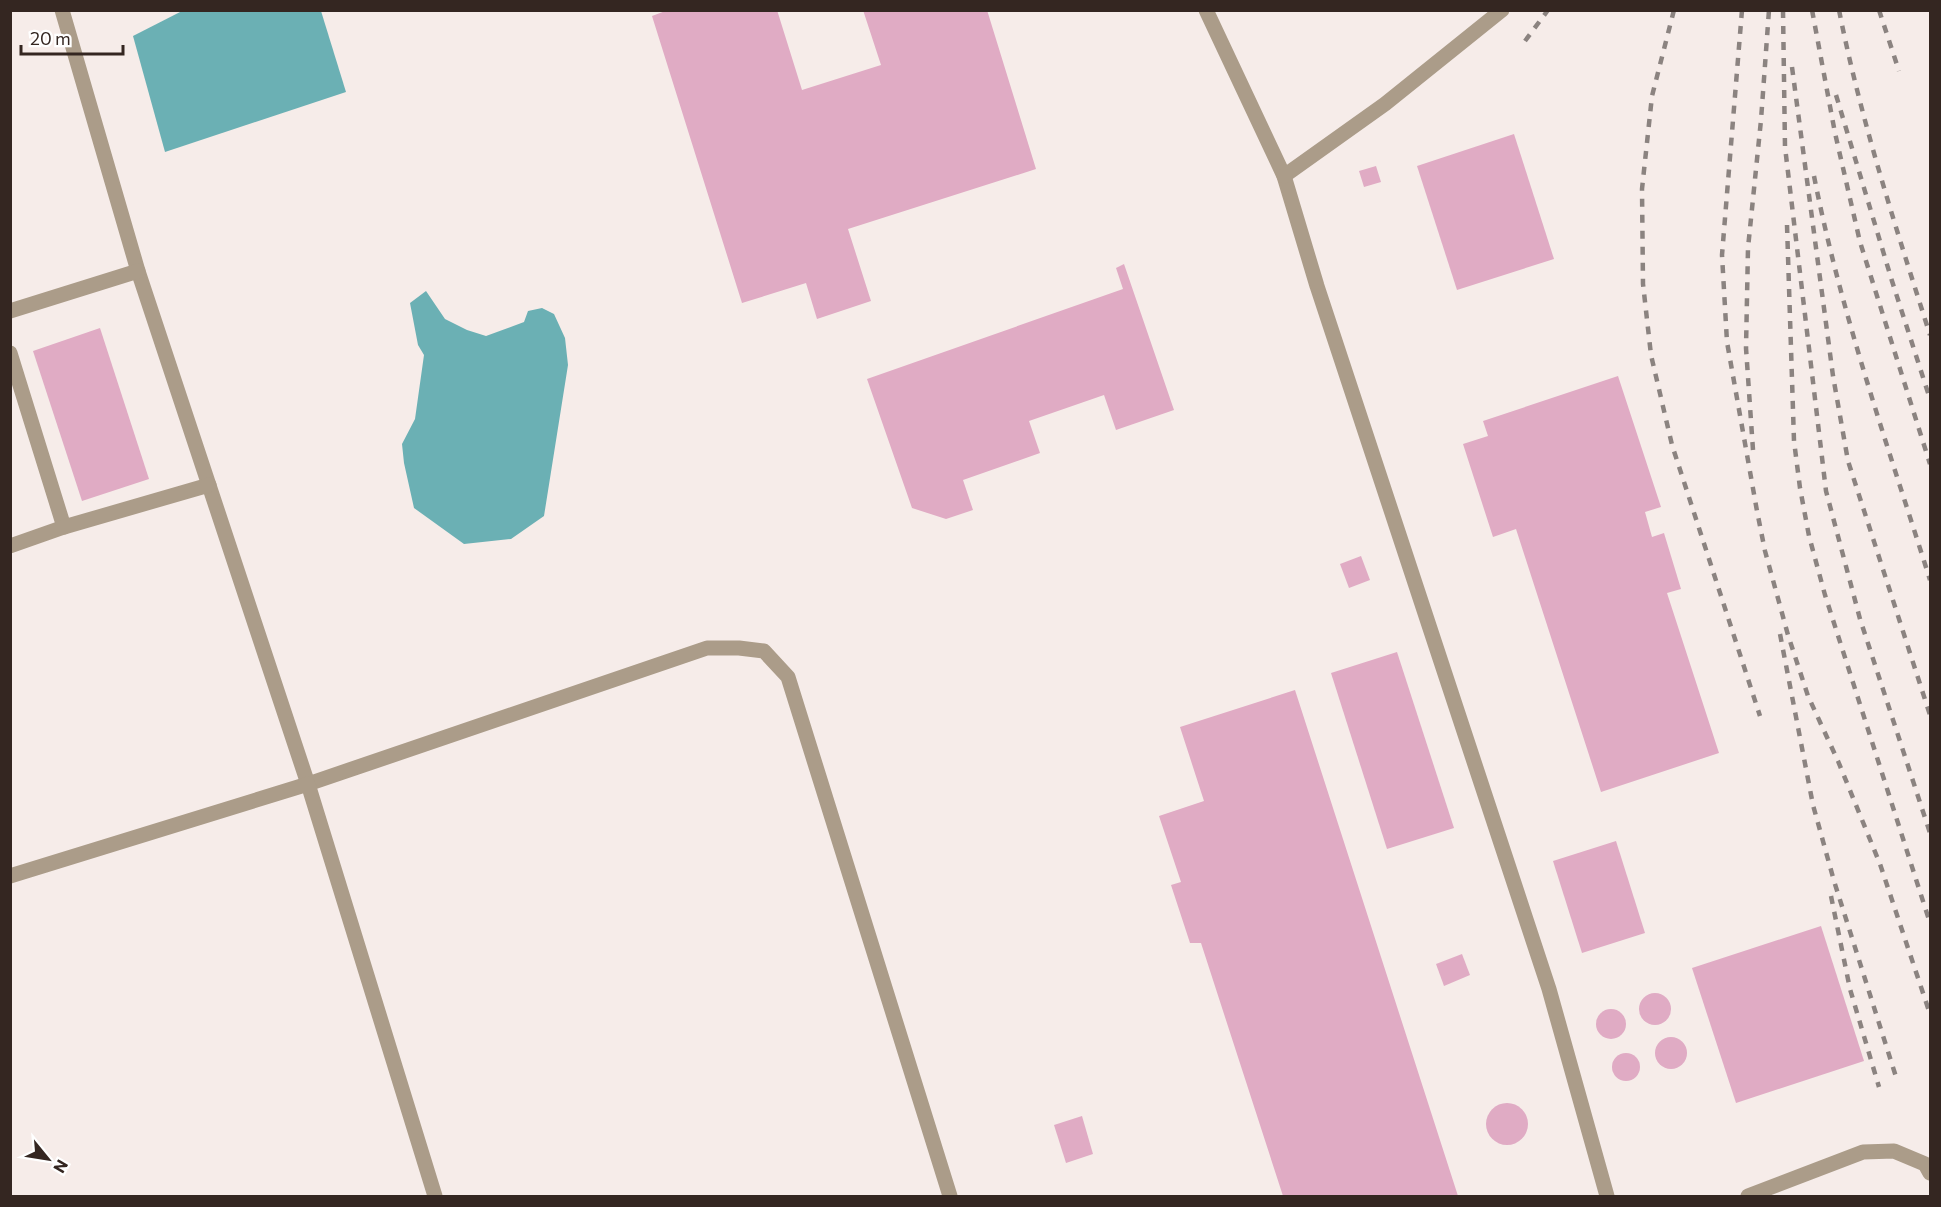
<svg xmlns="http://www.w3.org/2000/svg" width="1941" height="1207" font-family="Commissioner,sans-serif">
<rect width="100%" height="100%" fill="#fbfbfb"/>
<rect fill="#f6ece9" x="11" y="11" width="1919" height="1185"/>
<g fill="#6bb0b4">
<polygon points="184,10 321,11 346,92 165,152 133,36"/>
<polygon points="426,291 445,319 467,330 486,336 524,322 528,311 542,308 554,314 565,338 568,365 544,516 511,539 464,544 414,508 404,463 402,444 415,419 424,355 418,345 410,303"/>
</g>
<g fill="#e0abc4">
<polygon points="668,10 777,10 802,90 881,65 863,10 987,10 1036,169 848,229 871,301 817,319 806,283 742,303 652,16"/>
<polygon points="1514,134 1554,259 1457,290 1417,166"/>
<polygon points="1376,166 1381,182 1364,187 1359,171"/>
<polygon points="1124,264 1174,410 1116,430 1104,395 1029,421 1040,453 963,480 973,510 946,519 912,508 867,379 1123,289 1116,268"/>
<polygon points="100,328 149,479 82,501 33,351"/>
<polygon points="1618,376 1661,507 1645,512 1652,537 1664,533 1681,589 1667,593 1719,753 1601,792 1516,529 1493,537 1463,444 1488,436 1483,421"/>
<polygon points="1361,556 1370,580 1349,588 1340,564"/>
<polygon points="1397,652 1454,828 1387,849 1331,673"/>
<polygon points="1295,690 1458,1196 1283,1196 1201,943 1190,943 1171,885 1181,882 1159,816 1204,801 1180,727"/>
<polygon points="1616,841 1645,933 1582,953 1553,861"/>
<polygon points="1821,926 1864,1061 1736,1103 1692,968"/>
<polygon points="1462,954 1470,975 1444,986 1436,964"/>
<circle cx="1655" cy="1009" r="16"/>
<circle cx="1611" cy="1024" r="15"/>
<circle cx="1671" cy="1053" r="16"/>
<circle cx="1626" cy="1067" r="14"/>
<circle cx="1507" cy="1124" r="21"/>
<polygon points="1082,1116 1093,1154 1066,1163 1054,1125"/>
</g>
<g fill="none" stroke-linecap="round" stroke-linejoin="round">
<g stroke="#ab9c89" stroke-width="15">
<polyline points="62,10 138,271 308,784 707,648 739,648 764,651 788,677 950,1196"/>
<polyline points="1206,10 1284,176 1317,286 1549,989 1607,1196"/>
<polyline points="1284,176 1385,104 1502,10"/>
<polyline points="10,311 138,271"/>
<polyline points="10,353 64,527"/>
<polyline points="10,546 64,527 209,485"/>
<polyline points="10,876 308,784 435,1196"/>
<polyline points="1748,1196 1863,1152 1894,1151 1925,1164 1930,1173"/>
</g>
<g stroke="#8b8380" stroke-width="4.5" stroke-dasharray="8 8" stroke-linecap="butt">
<polyline points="1674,10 1652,96 1642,189 1643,284 1651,355 1672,445 1760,716"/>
<polyline points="1742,10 1722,255 1727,342 1757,511 1765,551 1788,635 1808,696 1838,761 1880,864 1930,1014"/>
<polyline points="1783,10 1785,147 1826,491 1860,619 1930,833"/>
<polyline points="1812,10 1835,133 1860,242 1930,464"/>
<path d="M 1839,10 C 1861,121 1896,228 1930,335"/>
<polyline points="1879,10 1899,71"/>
<polyline points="1525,41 1548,10"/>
<polyline points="1792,67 1833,376 1848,461 1930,715"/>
<polyline points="1836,95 1892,281 1930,399"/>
<path d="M 1814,176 C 1841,314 1888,446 1930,580"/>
<polyline points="1787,225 1794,441 1800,488 1809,536 1825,595 1930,923"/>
<polyline points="1753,450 1746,348 1748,248 1761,120 1769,10"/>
<polyline points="1780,634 1813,805 1834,881 1897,1080"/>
<polyline points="1831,896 1850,989 1879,1087"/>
</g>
</g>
<rect width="1941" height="1207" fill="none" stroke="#342621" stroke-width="24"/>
<g transform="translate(48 1159) rotate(120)" stroke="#ffffff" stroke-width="4.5" paint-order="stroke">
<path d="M0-4.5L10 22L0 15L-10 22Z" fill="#342621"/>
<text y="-9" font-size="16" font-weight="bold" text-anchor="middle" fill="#342621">N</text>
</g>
<path d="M21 45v9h102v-9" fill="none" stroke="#342621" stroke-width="3"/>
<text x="30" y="45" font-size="18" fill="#342621" stroke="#ffffff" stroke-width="4.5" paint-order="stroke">20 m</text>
</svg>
